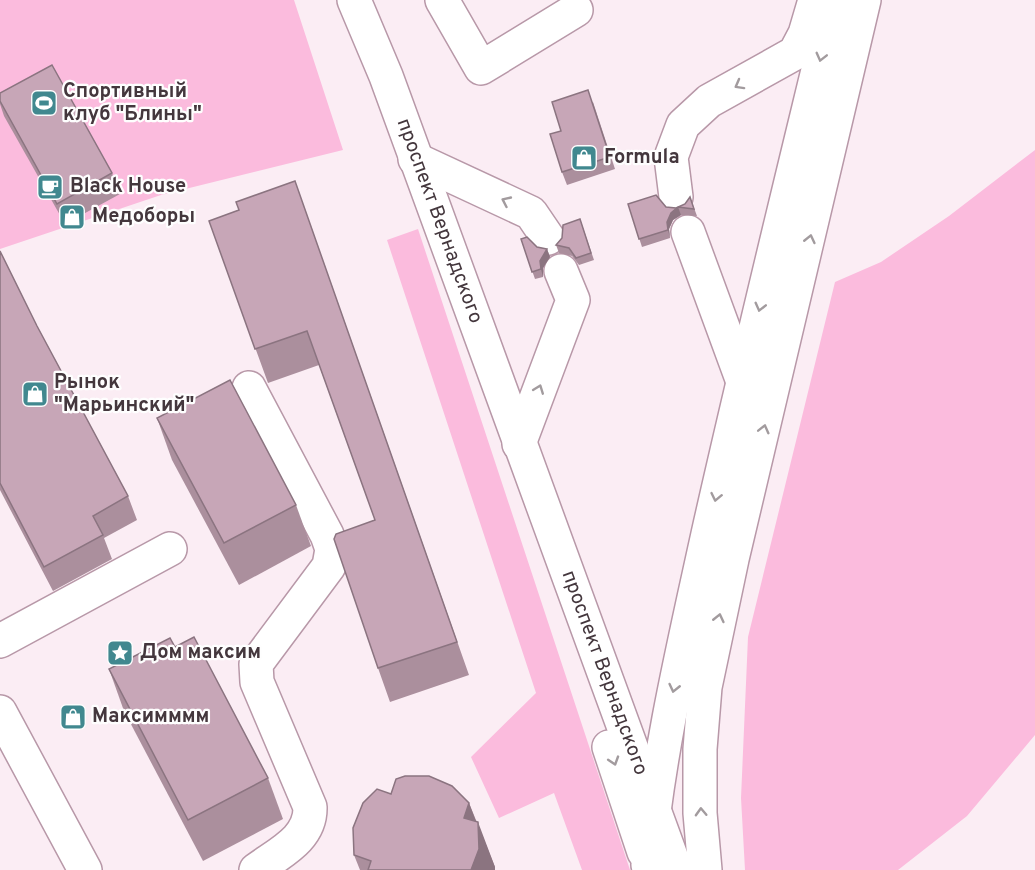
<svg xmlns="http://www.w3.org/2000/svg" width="1035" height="870" font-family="Overpass,sans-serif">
<rect width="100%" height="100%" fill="#fbedf4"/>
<g fill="#fbbbdd">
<polygon points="0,0 294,0 343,150 161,195 0,249"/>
<polygon points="1035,150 1035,735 967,816 898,870 745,870 741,798 748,637 835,282 881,262 949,216"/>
<polygon points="418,229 630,870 582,870 554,793 499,818 471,757 536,693 387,240"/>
</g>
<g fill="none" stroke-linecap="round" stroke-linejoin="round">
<defs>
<g id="minor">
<polyline points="442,0 481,68 576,10"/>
<polyline points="415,159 531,213 548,238"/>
<polyline points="676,197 671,157 683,125 709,101 795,53 805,34 815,0"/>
<polyline points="688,232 742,379"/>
<path d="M 249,388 L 327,535 L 332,549 L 329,566 L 256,664 L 257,682 L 310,807 C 311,839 279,853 256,870"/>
<polyline points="519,444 573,300 561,271"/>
<polyline points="0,641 170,549"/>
</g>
<g id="major">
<path id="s1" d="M 354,0 L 386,76 L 676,870"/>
<polyline points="0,712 85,870"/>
<polyline points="609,747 644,852"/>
<path d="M 648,865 C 658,753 684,644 708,534 C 748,356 792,178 835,0"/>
<polyline points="705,870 700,813 700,749 705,687 732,559 864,0"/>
</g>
</defs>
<use href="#minor" stroke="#b898a8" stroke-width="36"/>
<use href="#major" stroke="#b898a8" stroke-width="36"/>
<use href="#minor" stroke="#fff" stroke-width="33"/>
<use href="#major" stroke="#fff" stroke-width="33"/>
</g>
<g fill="#ab8f9d">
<polygon points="0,93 112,173 120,194 65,224 4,116 0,104"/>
<polygon points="593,102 615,169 567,185 562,172 561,131"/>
<polygon points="295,181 469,675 390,702 378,668 375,520 319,365 268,383 209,221 239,210"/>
<polygon points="690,197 697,216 681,215 673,220 669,229 670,238 642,247 628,204 676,208 685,204"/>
<polygon points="580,219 594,260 579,265 572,256 559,253 556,245"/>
<polygon points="521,239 537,247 547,249 550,257 543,268 543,277 535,279"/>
<polygon points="0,251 37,326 128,496 137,520 104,538 112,559 53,591 0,490"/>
<polygon points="157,418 296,505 311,546 239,585 172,460"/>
<polygon points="175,647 268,778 283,819 203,861 124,711 109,669"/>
<polygon points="391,794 469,803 495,867 495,870 360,870 354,855"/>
</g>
<g fill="#8b7480">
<polygon points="678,207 681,215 673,220 669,229 670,238 668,230 667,222 671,213"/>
<polygon points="547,249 550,257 543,268 543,277 541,269 540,261"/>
<polygon points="469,803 479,829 478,822 495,867 495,870 471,870 464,818"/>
</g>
<g fill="#c7a6b7" stroke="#8b7480" stroke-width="1.5">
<polygon points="52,65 112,173 57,204 0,101 0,93"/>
<polygon points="588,90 610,157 562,172 550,134 561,131 552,102"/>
<polygon points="295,181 457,642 378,668 334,539 336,534 375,520 307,331 255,349 209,221 239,210 236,202"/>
<polygon points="656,195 666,207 676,208 685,204 690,197 694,209 678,207 671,213 667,222 668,230 639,239 628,204"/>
<polygon points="580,219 591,253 576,258 569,248 556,245 562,238 563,225"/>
<polygon points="527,237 537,247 547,249 540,261 541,269 532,272 521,239"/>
<polygon points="0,251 37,326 128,496 93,516 103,535 44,567 0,483"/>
<polygon points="230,380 296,505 224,543 157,418"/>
<polygon points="194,637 268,778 188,820 109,669 170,638 175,647"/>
<polygon points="405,776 429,776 452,786 469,803 464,818 478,822 479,849 471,870 368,870 371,861 354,855 353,828 363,803 377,789 391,794 396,779"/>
</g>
<defs><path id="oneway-chevron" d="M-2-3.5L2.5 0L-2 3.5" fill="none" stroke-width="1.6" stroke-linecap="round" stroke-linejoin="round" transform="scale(1.5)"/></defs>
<g stroke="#a29b9e">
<use href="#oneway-chevron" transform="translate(821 57) rotate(104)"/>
<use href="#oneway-chevron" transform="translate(739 85) rotate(151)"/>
<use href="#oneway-chevron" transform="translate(506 201) rotate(-155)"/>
<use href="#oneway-chevron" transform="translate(810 239) rotate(-77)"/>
<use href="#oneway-chevron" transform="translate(760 307) rotate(104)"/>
<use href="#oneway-chevron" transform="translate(539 389) rotate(-69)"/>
<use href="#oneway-chevron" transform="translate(764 429) rotate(-76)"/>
<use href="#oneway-chevron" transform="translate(716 497) rotate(102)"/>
<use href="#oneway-chevron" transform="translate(719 618) rotate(-77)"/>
<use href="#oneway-chevron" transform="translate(674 688) rotate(103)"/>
<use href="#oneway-chevron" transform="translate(614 761) rotate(72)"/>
<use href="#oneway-chevron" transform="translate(701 812) rotate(-92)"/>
</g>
<defs>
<symbol id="stadium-square" viewBox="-11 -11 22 22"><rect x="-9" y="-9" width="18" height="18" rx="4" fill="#41888f" stroke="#fefefe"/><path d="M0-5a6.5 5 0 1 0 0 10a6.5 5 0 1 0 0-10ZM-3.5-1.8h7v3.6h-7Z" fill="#fff"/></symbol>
<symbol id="shop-square" viewBox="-11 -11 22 22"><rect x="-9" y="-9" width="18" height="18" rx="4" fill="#41888f" stroke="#fefefe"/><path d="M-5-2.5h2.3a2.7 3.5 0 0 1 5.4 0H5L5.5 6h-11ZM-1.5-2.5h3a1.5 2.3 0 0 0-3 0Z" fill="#fff"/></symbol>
<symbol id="cafe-square" viewBox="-11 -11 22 22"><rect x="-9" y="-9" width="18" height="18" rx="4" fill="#41888f" stroke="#fefefe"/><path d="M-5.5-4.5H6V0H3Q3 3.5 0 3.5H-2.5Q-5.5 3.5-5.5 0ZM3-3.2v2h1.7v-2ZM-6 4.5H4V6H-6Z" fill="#fff"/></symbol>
<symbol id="sight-square" viewBox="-11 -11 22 22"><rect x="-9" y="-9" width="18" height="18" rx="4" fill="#41888f" stroke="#fefefe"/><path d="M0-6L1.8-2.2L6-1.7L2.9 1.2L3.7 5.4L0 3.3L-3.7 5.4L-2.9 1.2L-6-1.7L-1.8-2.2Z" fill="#fff"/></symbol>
</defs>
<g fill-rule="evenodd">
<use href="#stadium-square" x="29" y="88" width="30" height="30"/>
<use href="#shop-square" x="569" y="143" width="30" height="30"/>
<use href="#cafe-square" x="35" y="172" width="30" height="30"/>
<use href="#shop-square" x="57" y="202" width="30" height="30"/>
<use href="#shop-square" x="20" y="379" width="30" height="30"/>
<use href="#sight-square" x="105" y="638" width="30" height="30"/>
<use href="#shop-square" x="58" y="702" width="30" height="30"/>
</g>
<g text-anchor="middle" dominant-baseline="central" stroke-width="4.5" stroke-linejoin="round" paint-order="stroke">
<g font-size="20" font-weight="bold" fill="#44373d" stroke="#fefefe" text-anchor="start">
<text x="63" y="92">Спортивный<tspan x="63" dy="23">клуб "Блины"</tspan></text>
<text x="604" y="158">Formula</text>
<text x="70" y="187">Black House</text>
<text x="92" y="217">Медоборы</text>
<text x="54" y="383">Рынок<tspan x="54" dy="23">"Марьинский"</tspan></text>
<text x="140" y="653">Дом максим</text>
<text x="92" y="717">Максимммм</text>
</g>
<g font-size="20" fill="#44373d" stroke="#fefefe">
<text stroke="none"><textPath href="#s1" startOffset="237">проспект Вернадского</textPath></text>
<text stroke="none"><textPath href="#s1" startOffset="718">проспект Вернадского</textPath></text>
</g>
</g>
</svg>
